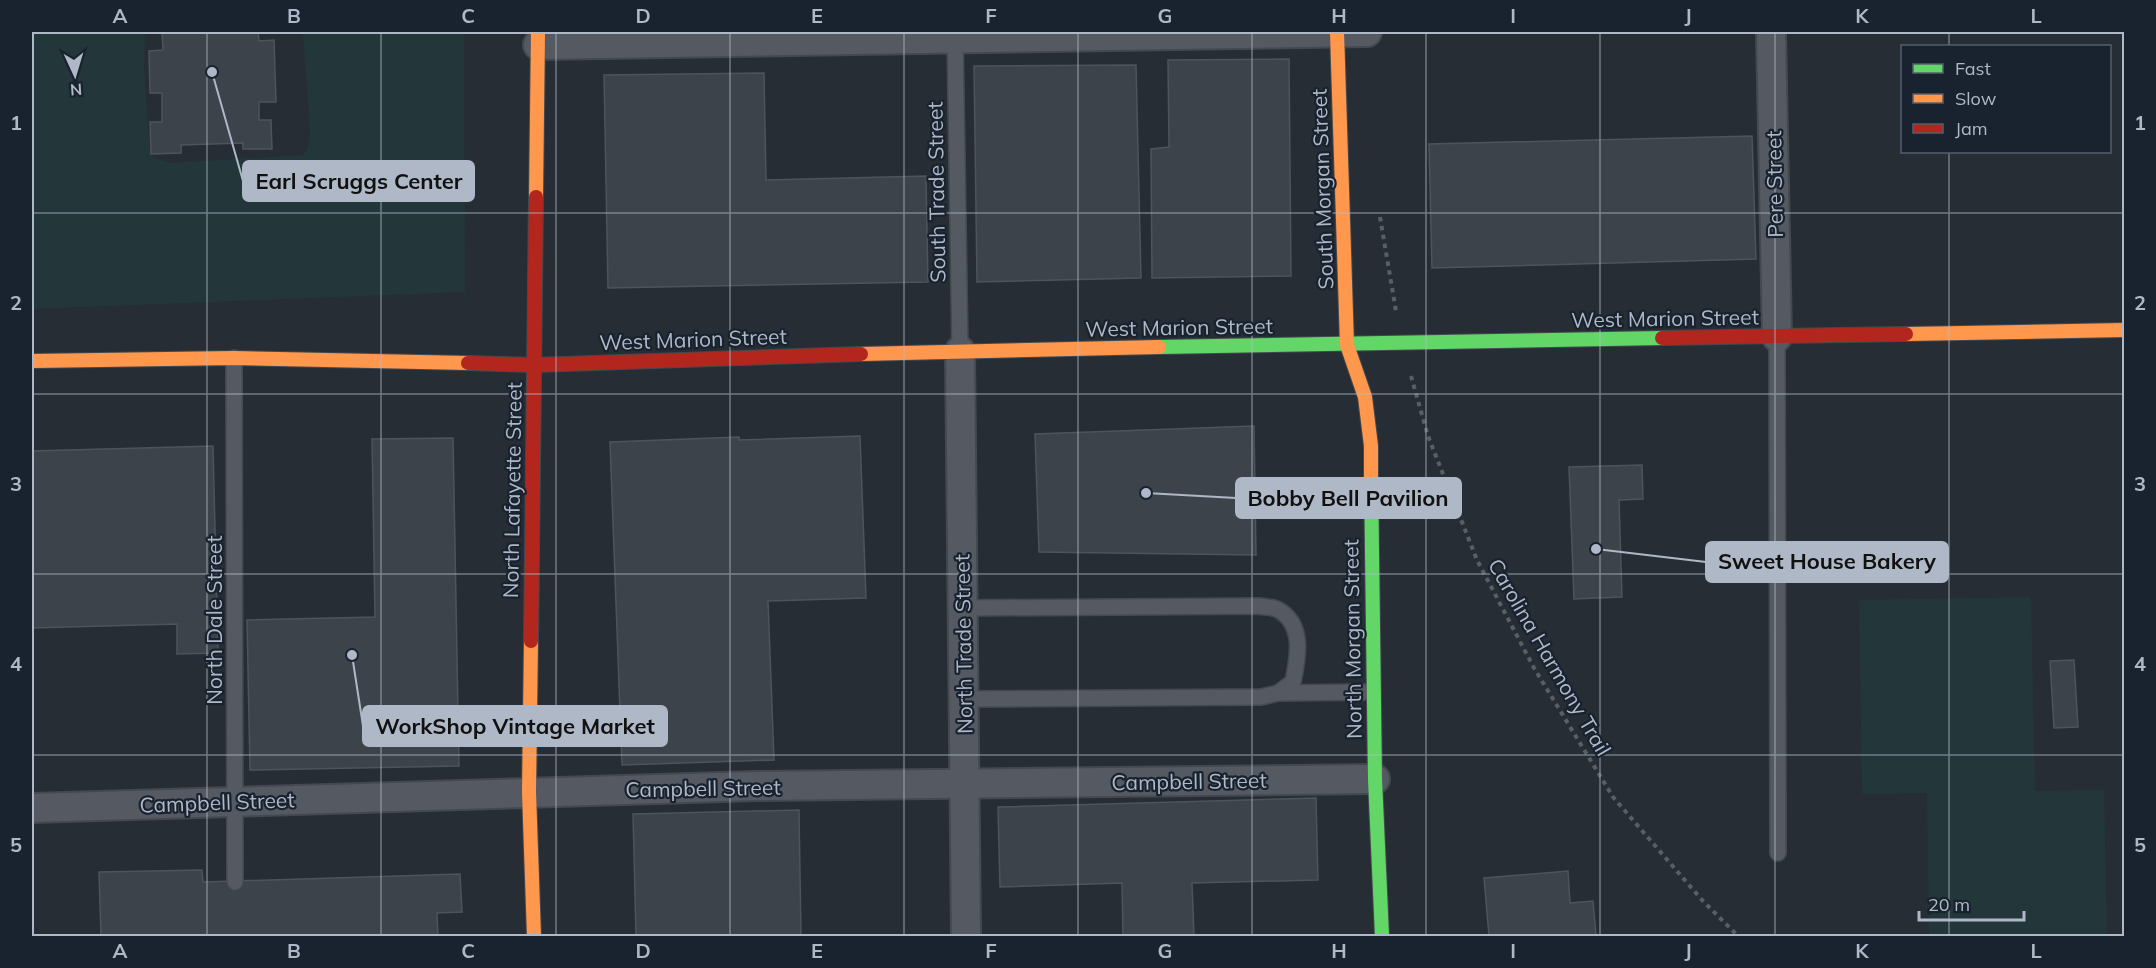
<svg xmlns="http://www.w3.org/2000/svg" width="2156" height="968" font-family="Mulish,sans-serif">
<rect width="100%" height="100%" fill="#262d34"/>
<g fill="#23373a">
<polygon points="32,32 145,32 144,68 150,154 157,159 171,163 303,155 307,150 310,133 303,32 464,32 465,292 32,309"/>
<polygon points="2031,597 2035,791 2104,790 2107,936 1929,936 1927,793 1862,794 1859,600"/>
</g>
<g fill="#3d434a" stroke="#4d545c" stroke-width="1.5">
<polygon points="162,32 258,32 259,41 274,40 276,102 259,102 259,120 271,120 272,149 243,149 243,143 181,145 181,153 151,154 150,122 162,122 162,93 150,93 149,51 163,50"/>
<polygon points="1289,59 1291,276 1152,278 1151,149 1169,147 1168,60"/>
<polygon points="1136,65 1141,278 977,282 974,66"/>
<polygon points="764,73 766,180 926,176 928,282 608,288 604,75"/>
<polygon points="1752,136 1756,259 1432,268 1429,144"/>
<polygon points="1254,426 1256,555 1039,552 1035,434"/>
<polygon points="860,436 866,598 768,601 774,760 622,765 610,442 739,437 739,440"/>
<polygon points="453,438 459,766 250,770 247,620 375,617 372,439"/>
<polygon points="213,446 218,653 177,654 177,624 32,628 32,451"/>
<polygon points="1642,465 1643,499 1619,500 1622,597 1574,599 1569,467"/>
<polygon points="2074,660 2078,727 2054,728 2050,661"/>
<polygon points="1316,798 1318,880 1192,883 1194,936 1123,936 1122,883 1000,887 998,807"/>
<polygon points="799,810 801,936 636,936 633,814"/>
<polygon points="202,870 203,882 460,874 462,912 437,913 438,936 101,936 99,872"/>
<polygon points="1568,871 1570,903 1593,901 1596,936 1489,936 1484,878"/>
</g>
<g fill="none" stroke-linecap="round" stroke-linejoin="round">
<defs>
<g id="lane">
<polyline points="955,34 960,351"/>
<polyline points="1777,337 1778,853"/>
<polyline points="234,358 235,882"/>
<path d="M 962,608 L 1258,606 C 1264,607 1272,607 1277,609 C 1305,624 1298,657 1293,682 L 1278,693 L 1261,697 L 963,699"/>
<polyline points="1278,693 1373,692"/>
</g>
<g id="street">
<polyline points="1771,32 1777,337"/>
<polyline points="538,45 1367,32"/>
<polyline points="960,351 966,936"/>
<polyline points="32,808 756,786 1375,779"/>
</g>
<g id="fast">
<polyline points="1159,347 1662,338"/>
<polyline points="1371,475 1375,779 1382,936"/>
</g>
<g id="slow">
<polyline points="1337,32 1347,345 1365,397 1371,446 1371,475"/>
<polyline points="536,197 538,32"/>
<polyline points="1906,334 2124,330"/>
<polyline points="861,354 1159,347"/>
<polyline points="32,361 234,358 468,363"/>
<polyline points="531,641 529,792 534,936"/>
</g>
<g id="jam">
<polyline points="1662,338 1906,334"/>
<polyline points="468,363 534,365 861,354"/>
<polyline points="531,641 536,197"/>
</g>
</defs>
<use href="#lane" stroke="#44494f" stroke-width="18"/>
<use href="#street" stroke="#44494f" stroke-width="32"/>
<use href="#fast" stroke="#44494f" stroke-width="16"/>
<use href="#slow" stroke="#44494f" stroke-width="16"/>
<use href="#jam" stroke="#44494f" stroke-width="16"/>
<g stroke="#585f66" stroke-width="4" stroke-dasharray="4.5 4.5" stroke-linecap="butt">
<polyline points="1380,217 1396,311"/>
<polyline points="1411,376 1428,436 1477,560 1534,668 1613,797 1702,900 1738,936"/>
</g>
<use href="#lane" stroke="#555a62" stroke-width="15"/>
<use href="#street" stroke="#555a62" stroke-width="28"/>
<use href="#fast" stroke="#63d668" stroke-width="14"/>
<use href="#slow" stroke="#ff974d" stroke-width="14"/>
<use href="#jam" stroke="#b3261e" stroke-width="14"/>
</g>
<path fill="none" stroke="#aeb8c7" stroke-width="1.5" stroke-opacity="0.55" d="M 207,32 L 207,936M 381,32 L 381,936M 556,32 L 556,936M 730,32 L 730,936M 904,32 L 904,936M 1078,32 L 1078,936M 1252,32 L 1252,936M 1426,32 L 1426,936M 1600,32 L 1600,936M 1775,32 L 1775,936M 1949,32 L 1949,46M 1949,152 L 1949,936M 32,213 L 2124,213M 32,394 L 2124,394M 32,574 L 2124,574M 32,755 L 2124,755"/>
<g text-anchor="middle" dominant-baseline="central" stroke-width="4.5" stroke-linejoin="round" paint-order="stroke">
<g font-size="21" fill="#aeb8c7" stroke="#19222f">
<text transform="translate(1774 184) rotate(-91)">Pere Street</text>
<text transform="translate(1322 189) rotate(-92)">South Morgan Street</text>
<text transform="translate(936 192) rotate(-91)">South Trade Street</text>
<text transform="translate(1665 318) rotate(-1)">West Marion Street</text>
<text transform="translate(1179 327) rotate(-1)">West Marion Street</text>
<text transform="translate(693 339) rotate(-2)">West Marion Street</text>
<text transform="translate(512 490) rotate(-89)">North Lafayette Street</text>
<text transform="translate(214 620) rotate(-90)">North Dale Street</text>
<text transform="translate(1352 639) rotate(-91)">North Morgan Street</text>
<text transform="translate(963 644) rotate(-91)">North Trade Street</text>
<text transform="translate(1550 657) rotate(60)">Carolina Harmony Trail</text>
<text transform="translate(1189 781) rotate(-1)">Campbell Street</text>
<text transform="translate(703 788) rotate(-1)">Campbell Street</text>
<text transform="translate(217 802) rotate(-2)">Campbell Street</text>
</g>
</g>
<path fill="none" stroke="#aeb8c7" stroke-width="2" d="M212 72L243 181M1146 493L1236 498M1596 549L1706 562M352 655L363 726"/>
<g fill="#aeb8c7" stroke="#19222f" stroke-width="2">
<circle cx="212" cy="72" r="6"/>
<circle cx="1146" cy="493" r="6"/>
<circle cx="1596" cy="549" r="6"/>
<circle cx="352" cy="655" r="6"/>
</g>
<g fill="#aeb8c7" stroke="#aeb8c7" stroke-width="2">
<rect x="243" y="161" width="231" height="40" rx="6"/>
<rect x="1236" y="478" width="225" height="40" rx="6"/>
<rect x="1706" y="542" width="242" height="40" rx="6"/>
<rect x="363" y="706" width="304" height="40" rx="6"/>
</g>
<g font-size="22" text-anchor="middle" font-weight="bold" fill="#111">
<text x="359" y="189">Earl Scruggs Center</text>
<text x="1348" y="506">Bobby Bell Pavilion</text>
<text x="1827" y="569">Sweet House Bakery</text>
<text x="515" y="734">WorkShop Vintage Market</text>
</g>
<rect width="2156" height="968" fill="none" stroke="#19222f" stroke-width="66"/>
<rect x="1901" y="45" width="210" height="108" fill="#19222f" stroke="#555e6c" stroke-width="1.5"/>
<rect x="1913" y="64" width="30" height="9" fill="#63d668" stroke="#555e6c" stroke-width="1.5"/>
<text x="1955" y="75" font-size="18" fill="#aeb8c7">Fast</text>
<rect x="1913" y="94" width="30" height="9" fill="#ff974d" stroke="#555e6c" stroke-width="1.5"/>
<text x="1955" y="105" font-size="18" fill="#aeb8c7">Slow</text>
<rect x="1913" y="124" width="30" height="9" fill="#b3261e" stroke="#555e6c" stroke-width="1.5"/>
<text x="1955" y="135" font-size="18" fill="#aeb8c7">Jam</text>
<g transform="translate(75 75) rotate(176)" stroke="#19222f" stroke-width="4.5" paint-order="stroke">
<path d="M0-4.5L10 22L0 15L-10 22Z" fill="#aeb8c7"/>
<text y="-9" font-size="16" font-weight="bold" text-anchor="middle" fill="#aeb8c7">N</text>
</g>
<path d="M1919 911v9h105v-9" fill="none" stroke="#aeb8c7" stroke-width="3"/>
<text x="1928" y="911" font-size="18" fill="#aeb8c7" stroke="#19222f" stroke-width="4.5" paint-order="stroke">20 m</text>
<rect x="33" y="33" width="2090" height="902" fill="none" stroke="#aeb8c7" stroke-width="2"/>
<g font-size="20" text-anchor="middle" font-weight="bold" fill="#aeb8c7">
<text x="120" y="23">A</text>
<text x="294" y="23">B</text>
<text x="468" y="23">C</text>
<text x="643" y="23">D</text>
<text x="817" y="23">E</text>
<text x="991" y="23">F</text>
<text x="1165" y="23">G</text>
<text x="1339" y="23">H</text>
<text x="1513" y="23">I</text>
<text x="1688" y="23">J</text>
<text x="1862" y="23">K</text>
<text x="2036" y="23">L</text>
<text x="16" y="130">1</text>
<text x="2140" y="130">1</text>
<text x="16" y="310">2</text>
<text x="2140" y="310">2</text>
<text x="16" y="491">3</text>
<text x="2140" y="491">3</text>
<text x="16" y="671">4</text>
<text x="2140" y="671">4</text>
<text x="16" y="852">5</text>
<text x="2140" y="852">5</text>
<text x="120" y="958">A</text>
<text x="294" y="958">B</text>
<text x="468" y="958">C</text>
<text x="643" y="958">D</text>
<text x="817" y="958">E</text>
<text x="991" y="958">F</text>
<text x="1165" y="958">G</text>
<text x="1339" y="958">H</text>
<text x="1513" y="958">I</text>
<text x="1688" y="958">J</text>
<text x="1862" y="958">K</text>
<text x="2036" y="958">L</text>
</g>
</svg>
